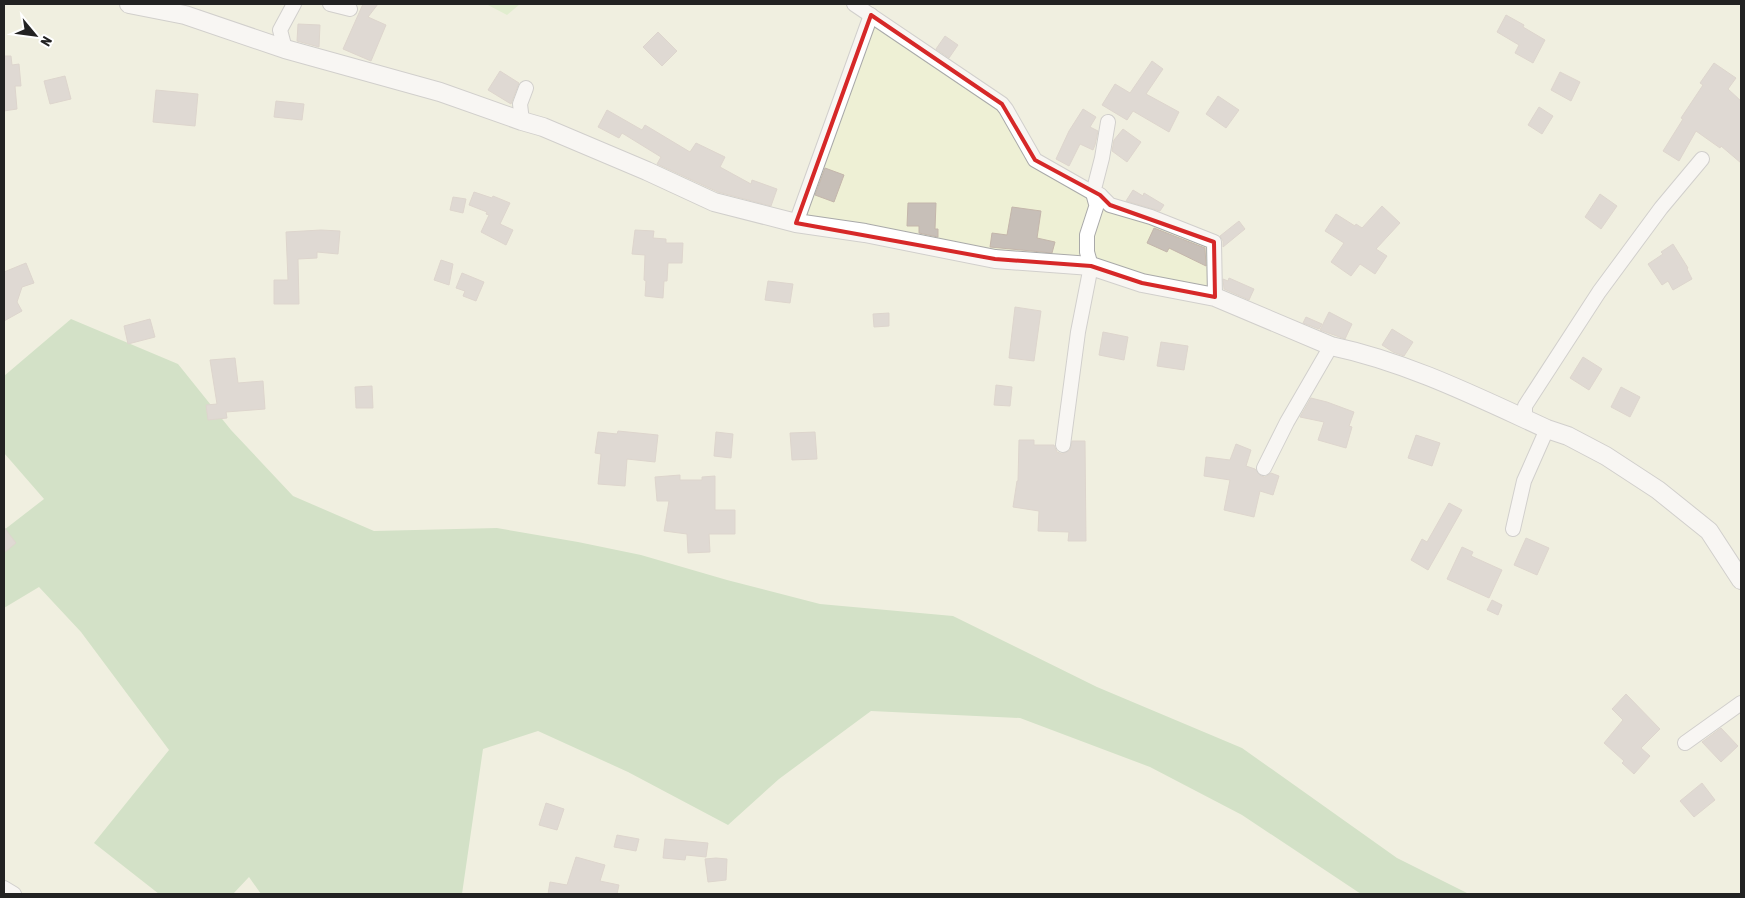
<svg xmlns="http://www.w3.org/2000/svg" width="1745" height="898" font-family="'Asap Condensed',sans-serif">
<rect width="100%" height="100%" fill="#f2efe9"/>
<rect fill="#eef0d5" x="4" y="4" width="1737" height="890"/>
<polygon fill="#cdebb0" points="486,4 520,4 507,15"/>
<polygon fill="#add19e" points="71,319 178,364 231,430 293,496 374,531 497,528 578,542 641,555 727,580 820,604 953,616 1097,687 1242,748 1397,858 1469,894 1361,894 1242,815 1150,767 1020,718 871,711 779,779 728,825 628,772 538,731 483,749 462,894 261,894 249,877 233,894 159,894 94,843 169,750 81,632 39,587 4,608 4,530 44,499 4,453 4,376"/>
<g fill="#c7bfb8" stroke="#c4b6ab">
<polygon points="363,4 378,4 368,17 386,25 371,61 343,49"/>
<polygon points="1506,15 1524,25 1523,27 1545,40 1533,63 1515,53 1519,45 1497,32"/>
<polygon points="298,24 320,25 319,47 297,41"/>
<polygon points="658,32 677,51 662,66 643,47"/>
<polygon points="945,36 958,45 949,58 936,49"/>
<polygon points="4,56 11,56 12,65 19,64 21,86 15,86 17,109 4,111"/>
<polygon points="1152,61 1163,69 1146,94 1179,112 1169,132 1133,111 1127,120 1102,105 1115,84 1130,93"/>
<polygon points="1714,63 1736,78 1728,89 1741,101 1741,163 1721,146 1720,148 1696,131 1679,161 1663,151 1683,119 1681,118 1703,85 1700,83"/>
<polygon points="500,71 519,83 511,104 488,90"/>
<polygon points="1560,72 1580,82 1571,101 1551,90"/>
<polygon points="65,76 71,99 50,104 44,81"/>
<polygon points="156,90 198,94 195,126 153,122"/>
<polygon points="1218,96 1239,110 1226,128 1206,114"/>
<polygon points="276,101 304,104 302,120 274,117"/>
<polygon points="1539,107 1553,116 1542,134 1528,125"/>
<polygon points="1083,109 1096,117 1090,127 1098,131 1095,145 1093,150 1080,144 1069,166 1056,159 1069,131"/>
<polygon points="607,110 642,130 645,125 690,152 696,143 725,157 720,167 751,184 752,180 777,189 771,206 718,192 657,164 661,157 622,133 619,138 598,127"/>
<polygon points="1123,129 1141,142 1127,162 1112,151 1114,140"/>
<polygon points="825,168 844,175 834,202 815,195"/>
<polygon points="1133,190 1143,196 1144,193 1164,205 1160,211 1126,201"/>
<polygon points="474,192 492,198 493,196 510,203 500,224 513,230 506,245 481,232 489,215 486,214 487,212 469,205"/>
<polygon points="1600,194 1617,206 1601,229 1585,217"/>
<polygon points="453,197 466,199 463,213 450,210"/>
<polygon points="908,203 936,203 935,229 938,229 938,237 919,233 919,226 907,226"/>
<polygon points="1382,206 1400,223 1376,249 1387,256 1375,274 1360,264 1351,276 1331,262 1344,243 1325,231 1336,214 1355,226 1356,224 1362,228"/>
<polygon points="1012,207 1041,211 1037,238 1055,242 1052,253 990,247 992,233 1007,235"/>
<polygon points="1239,221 1245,229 1223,247 1223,241 1220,236"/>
<polygon points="1154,228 1205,248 1206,266 1169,248 1167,252 1147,243"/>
<polygon points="321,230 340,231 338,254 317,252 317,258 298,259 299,304 274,304 274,280 288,280 286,232"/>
<polygon points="635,230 654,231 653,238 666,239 666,243 683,243 682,263 668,263 667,281 664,281 663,298 645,296 646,281 644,280 645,255 632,254"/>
<polygon points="1673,244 1688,268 1687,269 1692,279 1673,290 1668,281 1662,285 1648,264 1663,254 1661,252"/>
<polygon points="441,260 453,264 449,285 434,280"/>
<polygon points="26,263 34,283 22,287 17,302 22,311 4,321 4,272"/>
<polygon points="462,273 484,282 476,301 463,296 465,291 456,288"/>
<polygon points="1229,278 1254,289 1249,300 1224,289 1223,279 1228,281"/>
<polygon points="768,281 793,284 790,303 765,300"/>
<polygon points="1015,307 1041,311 1034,361 1009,358"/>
<polygon points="1329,312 1352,324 1345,339 1320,330"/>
<polygon points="889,313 889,326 874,327 873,314"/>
<polygon points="1306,317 1322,324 1319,329 1303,323"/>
<polygon points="150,319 155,337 128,344 124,326"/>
<polygon points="1392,329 1413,342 1404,356 1393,352 1382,345"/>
<polygon points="1103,332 1128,337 1124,360 1099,355"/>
<polygon points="1161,342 1188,346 1184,370 1157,366"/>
<polygon points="1583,357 1602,369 1589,390 1570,378"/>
<polygon points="235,358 238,383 263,381 265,409 226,412 227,418 208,420 206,405 217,404 210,360"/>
<polygon points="996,385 1012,387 1010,406 994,405"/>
<polygon points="372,386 373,408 356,408 355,387"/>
<polygon points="1621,387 1640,397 1630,417 1611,407"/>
<polygon points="1311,398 1327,402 1354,412 1349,426 1352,427 1346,448 1318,440 1324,422 1300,417"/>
<polygon points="618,431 658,435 655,462 627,459 625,486 598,484 601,454 595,453 598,432 617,434"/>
<polygon points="716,432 733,434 731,458 714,456"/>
<polygon points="815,432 817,459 792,460 790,433"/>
<polygon points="1416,435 1440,443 1432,466 1408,458"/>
<polygon points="1019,440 1034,440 1034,445 1054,445 1057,452 1062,454 1070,450 1072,441 1085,441 1086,541 1068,541 1069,532 1038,531 1039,511 1013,507 1017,481 1018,481"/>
<polygon points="1236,444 1251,450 1246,466 1255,469 1261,476 1265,477 1271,473 1279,476 1273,495 1260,491 1254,517 1224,510 1230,480 1204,476 1206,457 1230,460"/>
<polygon points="680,475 680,480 702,480 702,477 715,476 715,510 735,510 735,534 709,534 710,552 688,553 687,534 664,531 669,501 657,501 655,477"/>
<polygon points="1449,503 1462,510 1428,570 1411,560 1422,539 1427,542"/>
<polygon points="4,527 16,543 4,553"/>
<polygon points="1526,538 1549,548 1537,575 1514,565"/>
<polygon points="1462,547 1473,552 1471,556 1502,570 1489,598 1447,579"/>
<polygon points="1492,600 1502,605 1498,615 1487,610"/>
<polygon points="1626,694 1660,729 1641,748 1650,756 1634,774 1622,763 1624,761 1604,743 1623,720 1612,709"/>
<polygon points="1721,728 1738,746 1721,762 1702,742"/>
<polygon points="1702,783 1715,800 1694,817 1680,801"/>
<polygon points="546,803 564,809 557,830 539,825"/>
<polygon points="617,835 639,839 636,851 614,847"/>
<polygon points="665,839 708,843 706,857 686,855 685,860 663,858"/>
<polygon points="576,857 605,865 600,881 619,885 617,894 548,894 550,882 567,885"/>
<polygon points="716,858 727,859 726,880 708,882 705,859"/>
</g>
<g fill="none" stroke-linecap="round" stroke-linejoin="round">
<defs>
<g id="minor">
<polyline points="330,4 350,9"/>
<polyline points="854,4 1002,104 1006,109 1035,160 1093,193"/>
<polyline points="285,49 280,30 294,4"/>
<polyline points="522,121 520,104 526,88"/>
<polyline points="1100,195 1110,205 1151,217 1214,242 1215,297"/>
<polyline points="796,223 871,15"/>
<polyline points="1525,419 1525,406 1599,292 1661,208 1702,159"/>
<polyline points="1063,445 1078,332 1091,266 1087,252 1087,235 1100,195 1096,204 1093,193 1102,158 1108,122"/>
<polyline points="1264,468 1287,422 1331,346"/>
<polyline points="1513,529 1524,481 1547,429"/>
<polyline points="1685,743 1741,703"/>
<polyline points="4,888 14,894"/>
</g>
<path id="tertiary" d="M 129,4 L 185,15 L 285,49 L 440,92 L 522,121 L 543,127 L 647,171 L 714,202 L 796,223 L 865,233 L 995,259 L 1091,266 L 1142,283 L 1215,297 L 1331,346 C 1407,362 1477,397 1547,429 L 1568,436 L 1606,456 L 1658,490 L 1709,531 L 1741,580"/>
</defs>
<use href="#minor" stroke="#a9a9a9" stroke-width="16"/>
<use href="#tertiary" stroke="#a9a9a9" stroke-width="20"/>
<use href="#minor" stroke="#fff" stroke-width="14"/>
<use href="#tertiary" stroke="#fff" stroke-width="18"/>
</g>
<path d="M0 0H1745V898H0ZM 871,15 L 1002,104 L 1035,160 L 1100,195 L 1110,205 L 1214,242 L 1215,297 L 1142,283 L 1091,266 L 995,259 L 796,223 Z" fill="#f2efe9" fill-opacity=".55" fill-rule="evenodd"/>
<path fill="none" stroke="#d62828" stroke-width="4" stroke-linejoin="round" d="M 871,15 L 1002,104 L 1035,160 L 1100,195 L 1110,205 L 1214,242 L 1215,297 L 1142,283 L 1091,266 L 995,259 L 796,223 Z"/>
<rect width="1745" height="898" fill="none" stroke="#222222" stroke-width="10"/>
<g transform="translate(35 35) rotate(119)" stroke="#ffffff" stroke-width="4" paint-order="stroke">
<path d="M0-4L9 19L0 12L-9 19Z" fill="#222222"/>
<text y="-8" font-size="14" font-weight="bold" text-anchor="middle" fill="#222222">N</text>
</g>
</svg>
